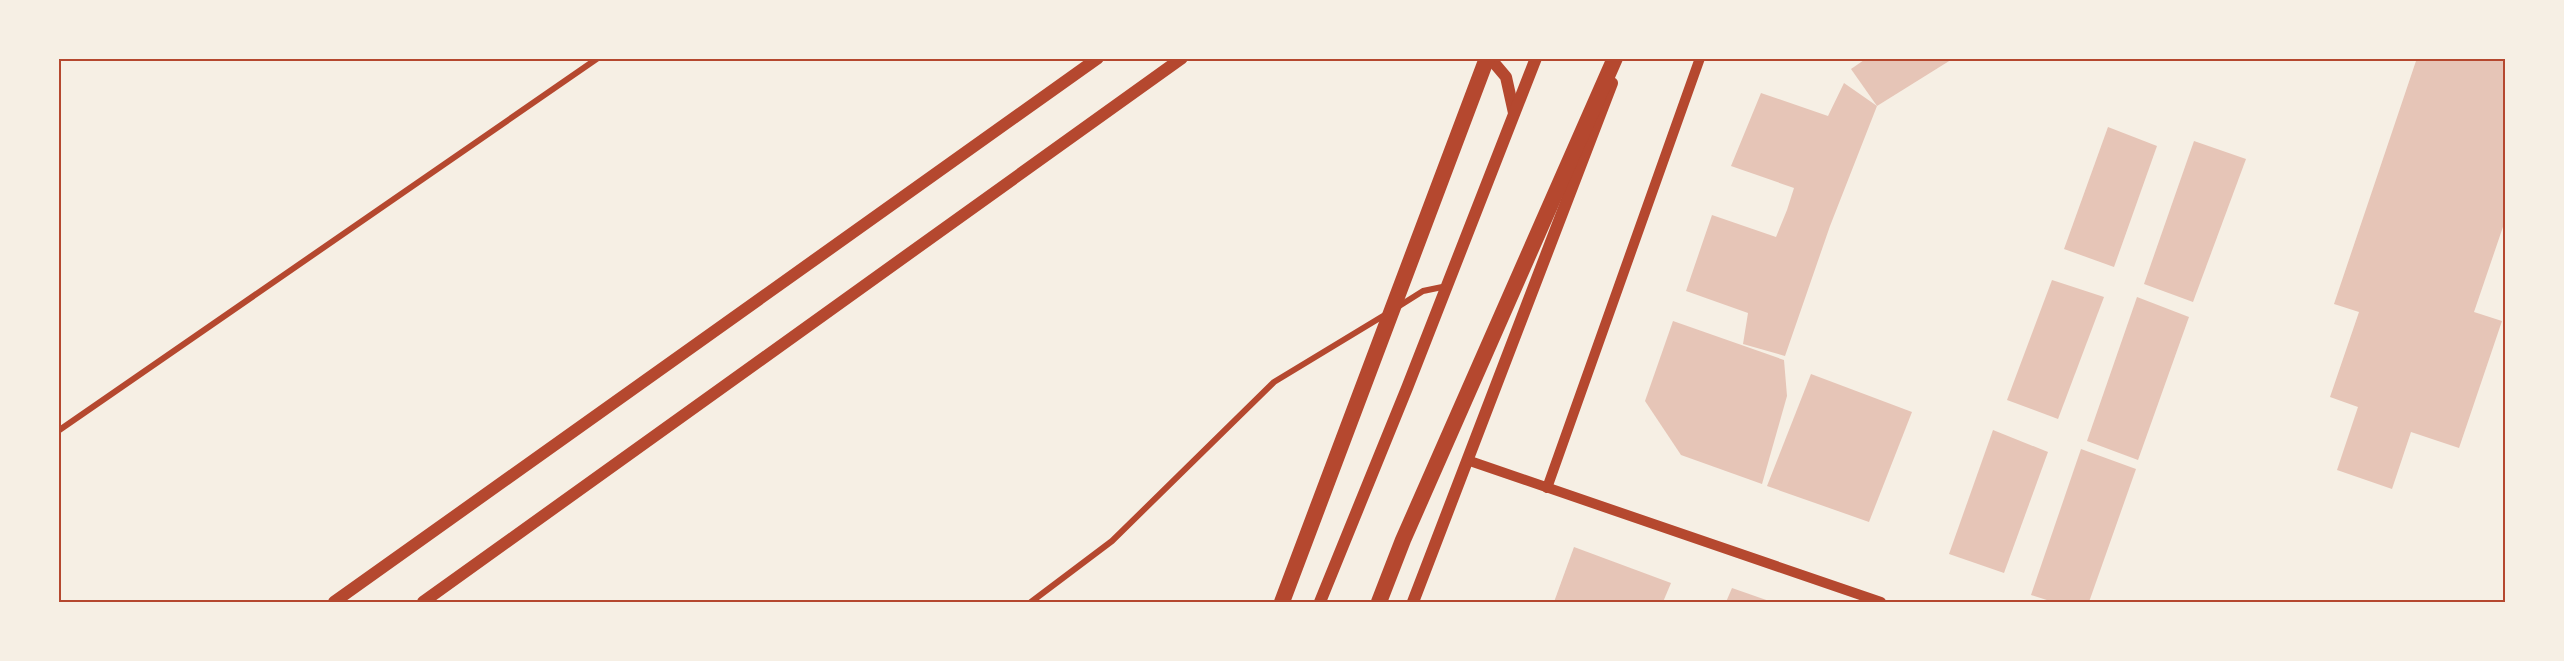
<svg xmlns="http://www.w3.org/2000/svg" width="2564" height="661" font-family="'Sofia Sans Condensed',sans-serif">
<rect width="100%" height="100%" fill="#f6efe4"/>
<g fill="#e6c5b7">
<polygon points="1867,58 1954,58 1877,106 1851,69"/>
<polygon points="2417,58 2506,58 2506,218 2474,312 2502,321 2459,448 2411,432 2392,489 2337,470 2358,407 2330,397 2359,312 2334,304"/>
<polygon points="1844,83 1877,106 1830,226 1785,356 1743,344 1748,313 1686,291 1712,215 1776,237 1787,210 1794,188 1731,166 1761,93 1828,116"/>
<polygon points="2108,127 2157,146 2114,267 2064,249"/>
<polygon points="2194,141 2246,159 2193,302 2144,284"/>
<polygon points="2052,280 2104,297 2058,419 2007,400"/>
<polygon points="2137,297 2189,317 2138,460 2087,441"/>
<polygon points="1673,321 1784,360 1787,396 1762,484 1681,455 1645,401"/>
<polygon points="1811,374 1912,412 1869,522 1767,486"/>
<polygon points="1993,430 2048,452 2004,573 1949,554"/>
<polygon points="2081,449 2136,469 2089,602 2053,602 2031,595"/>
<polygon points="1574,547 1671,583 1663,602 1554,602"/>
<polygon points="1732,588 1772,602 1726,602"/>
</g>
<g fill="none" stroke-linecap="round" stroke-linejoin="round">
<g stroke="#b5482f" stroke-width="6">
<polyline points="1396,308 1423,291 1447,286"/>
<polyline points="58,431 598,58"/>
<polyline points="1031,602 1112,541 1274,382 1388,313"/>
</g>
<g stroke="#b5482f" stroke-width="10">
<polyline points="1467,460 1881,602"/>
<polyline points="1547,488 1700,58"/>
</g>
<g stroke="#b5482f" stroke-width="12">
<polyline points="1490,58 1506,77 1514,113"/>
<polyline points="334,602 1098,58"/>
<polyline points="423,602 1182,58"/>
<polyline points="1320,602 1407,388 1536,58"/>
<polyline points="1413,602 1612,83"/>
</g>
<g stroke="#b5482f" stroke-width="16">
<polyline points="1282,602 1487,58"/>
<polyline points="1379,602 1403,540 1615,58"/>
</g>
</g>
<rect width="2564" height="661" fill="none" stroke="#f6efe4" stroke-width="120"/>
<rect x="60" y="60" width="2444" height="541" fill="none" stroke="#b5482f" stroke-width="2"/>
</svg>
